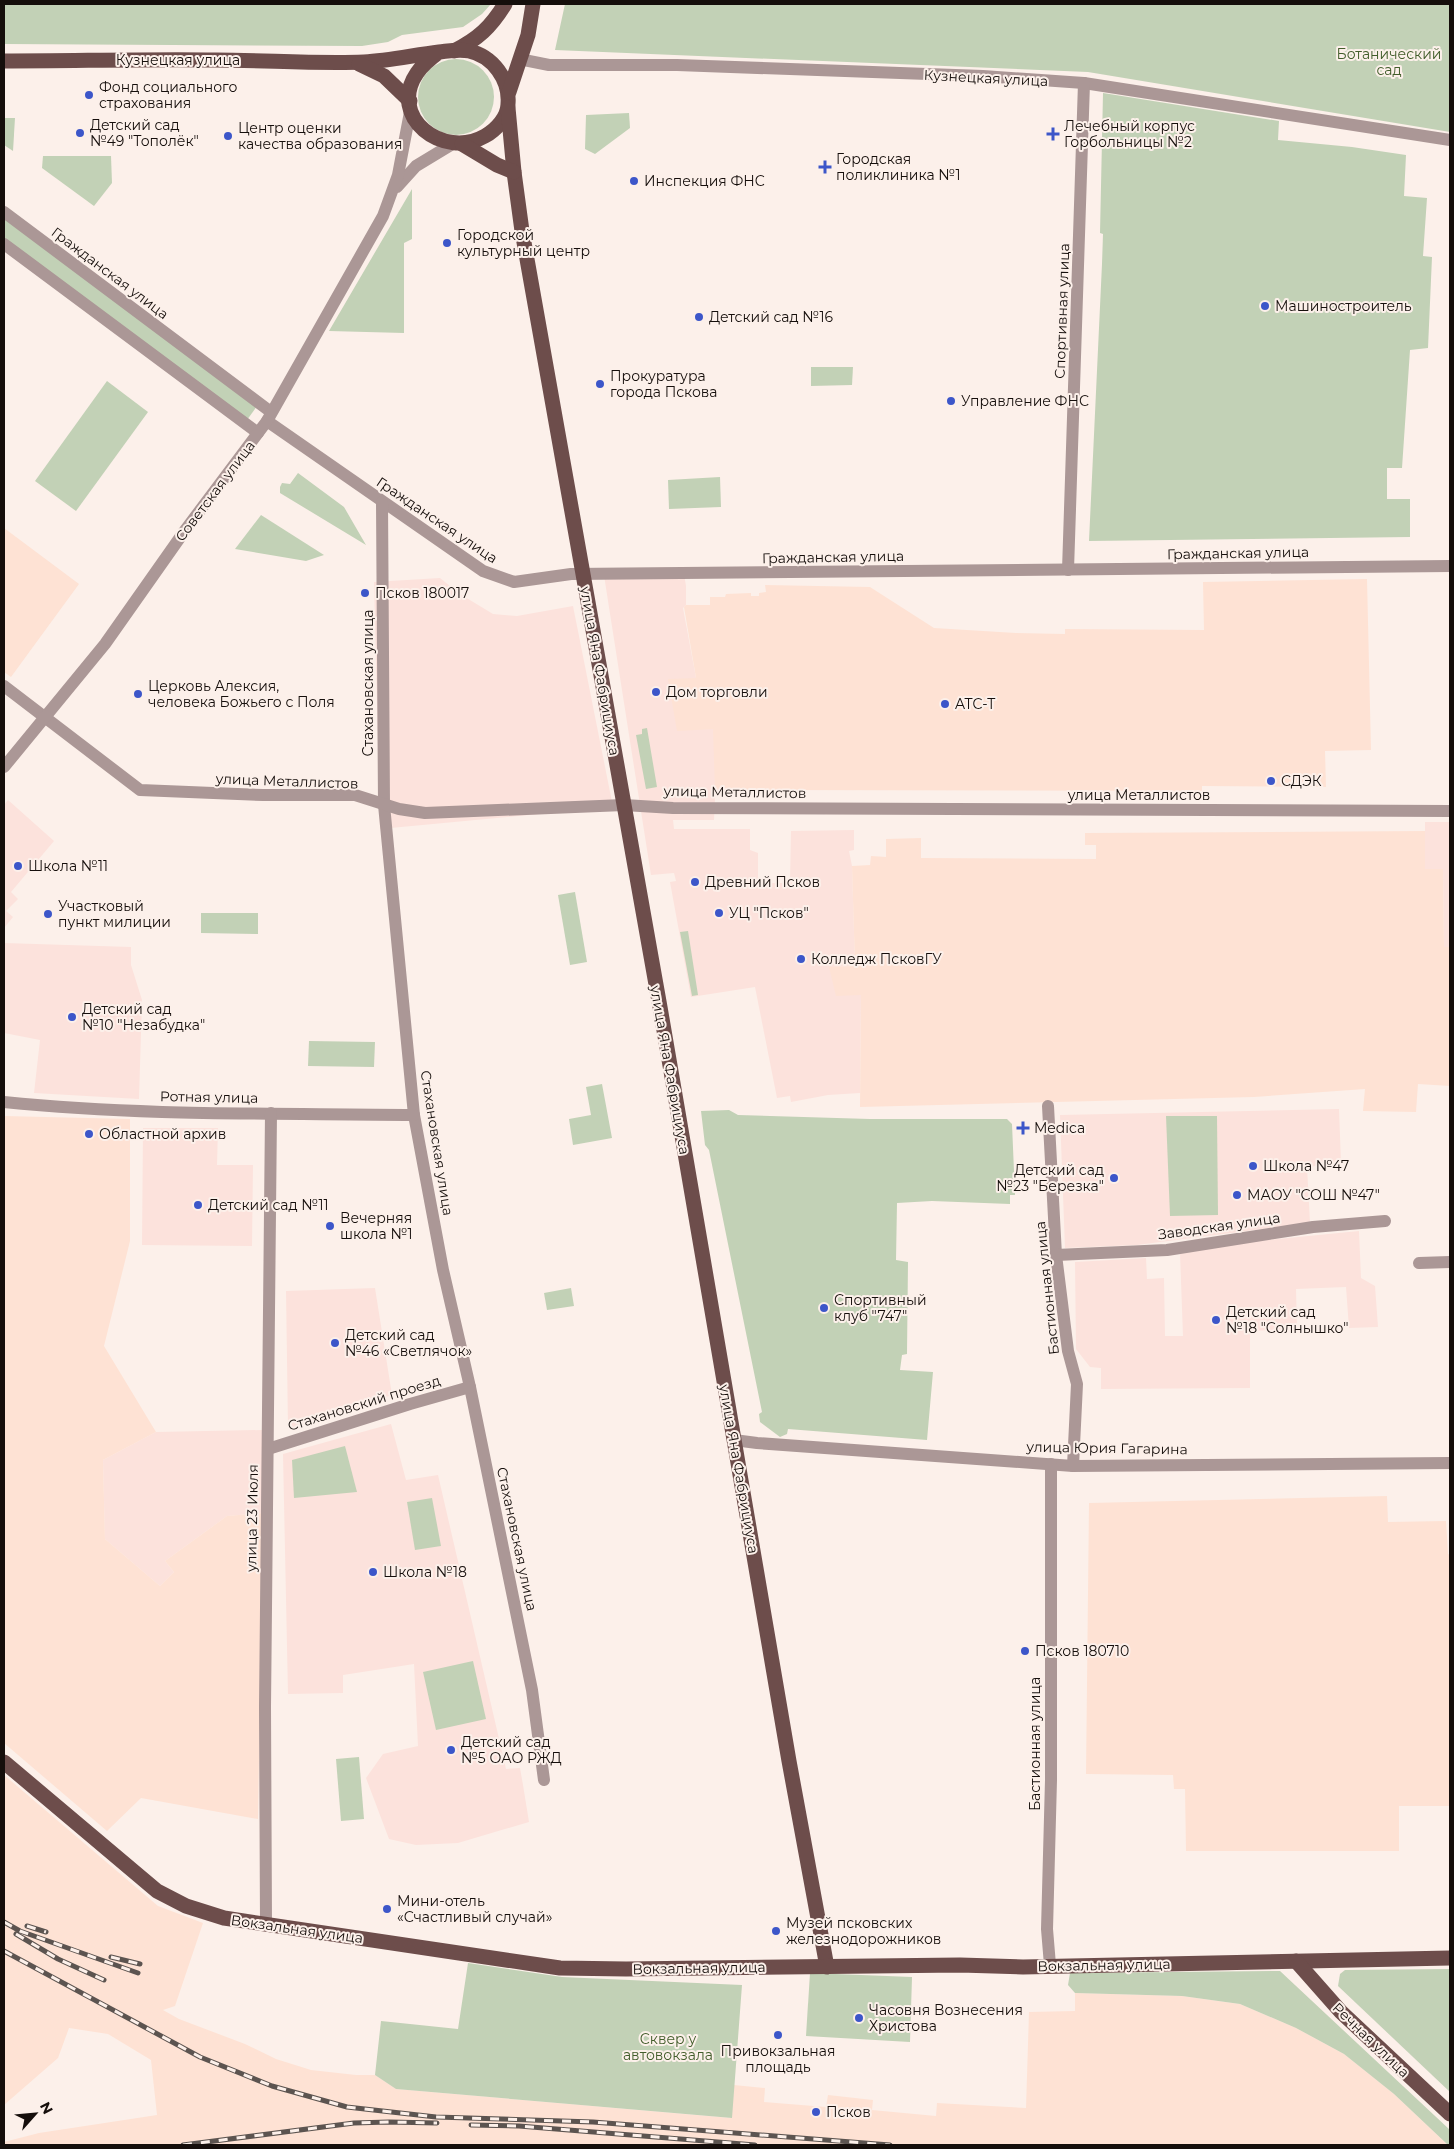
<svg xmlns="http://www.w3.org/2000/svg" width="1454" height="2149" font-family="Montserrat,sans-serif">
<rect width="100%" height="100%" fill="#fcf0ea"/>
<g fill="#fce2dc">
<polygon points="683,568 686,586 686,605 683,608 696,678 714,679 716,777 714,820 673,820 674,829 750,829 750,850 758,853 758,883 790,883 791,831 854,830 854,850 849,851 852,866 855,966 829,967 861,995 860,1093 828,1095 791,1102 790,1096 777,1098 755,987 691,997 670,882 676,881 674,873 651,875 603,569"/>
<polygon points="440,578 460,594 493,614 517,616 573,606 613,807 380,829 374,582"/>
<polygon points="8,800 54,841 11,892 18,899 6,911 13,917 4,928 4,805"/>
<polygon points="1425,822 1450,822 1450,947 1444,947 1443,869 1425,869"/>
<polygon points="4,943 131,947 131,965 142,1000 139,1099 34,1093 40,1040 4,1033"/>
<polygon points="1339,1109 1341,1163 1307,1167 1310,1223 1137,1245 1065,1248 1060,1115"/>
<polygon points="143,1128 218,1128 217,1165 253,1165 252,1246 142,1245"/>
<polygon points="1359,1231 1361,1278 1375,1286 1378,1327 1349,1328 1346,1287 1296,1289 1297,1329 1250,1331 1250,1388 1101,1389 1101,1368 1090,1367 1076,1349 1075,1262 1146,1258 1147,1279 1164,1278 1165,1336 1183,1336 1180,1253 1248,1242"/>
<polygon points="375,1288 392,1395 288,1429 286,1291"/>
<polygon points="391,1424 406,1480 438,1475 506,1769 520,1768 523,1785 529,1822 458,1843 416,1845 389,1839 366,1778 383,1754 418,1746 414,1664 343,1675 343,1693 288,1694 283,1454"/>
<polygon points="262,1430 263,1513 227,1516 165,1561 174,1572 160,1586 105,1539 103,1460 156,1432"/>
</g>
<g fill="#fee2d4">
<polygon points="4,528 79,584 11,677 4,672"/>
<polygon points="1367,579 1371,750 1325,751 1326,787 1202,786 1202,791 715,790 713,729 677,731 668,679 696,678 684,607 686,605 710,605 710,597 725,597 726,594 751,593 751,596 759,596 759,593 766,592 765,585 870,587 934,628 1016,633 1065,634 1065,629 1204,630 1203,582"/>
<polygon points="1425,831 1425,869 1443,869 1444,947 1450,947 1450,1086 1418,1084 1416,1112 1363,1111 1365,1089 1254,1097 860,1107 861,995 836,996 829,967 855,966 852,866 870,865 871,856 886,857 886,839 921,838 921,858 1096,859 1096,845 1085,845 1085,833"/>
<polygon points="4,1116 130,1119 130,1241 104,1346 156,1432 103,1460 105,1539 160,1586 174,1572 165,1561 227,1516 263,1513 258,1819 141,1798 107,1831 4,1743"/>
<polygon points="1387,1496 1388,1522 1446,1521 1448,1554 1450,1555 1450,1806 1399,1806 1399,1851 1186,1851 1185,1789 1174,1789 1173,1775 1086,1774 1089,1503"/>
<polygon points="4,1775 158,1906 203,1923 175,2006 163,2010 179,2019 245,2044 276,2059 311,2070 356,2075 375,2075 396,2089 731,2118 734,2085 765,2088 764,2102 826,2107 828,2095 873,2100 872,2110 936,2116 937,2103 1026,2108 1029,2012 1075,2011 1075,1993 1182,1996 1240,2004 1296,2028 1344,2054 1394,2094 1448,2145 4,2145 4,2142 39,2133 157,2115 151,2060 108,2034 69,2028 58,2058 4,2105"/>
</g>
<g fill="#c2d1b6">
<polygon points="4,4 491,4 482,14 463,27 402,35 388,42 362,46 4,44"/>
<polygon points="565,4 1450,4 1450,132 1088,72 555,50"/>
<circle cx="456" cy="97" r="38"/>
<polygon points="1103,93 1279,121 1278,140 1352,147 1406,155 1404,196 1427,198 1423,256 1432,257 1428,348 1410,350 1402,468 1387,468 1387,499 1410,499 1410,537 1089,541 1102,264 1103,234 1100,233"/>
<polygon points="629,113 630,128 595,154 585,149 586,115"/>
<polygon points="4,118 15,118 13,151 4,145"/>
<polygon points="43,156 111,156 112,183 94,206 42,168"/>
<polygon points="412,189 412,239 404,243 404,333 329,331"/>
<polygon points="4,217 257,406 247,420 4,239"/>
<polygon points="811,367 853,367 852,385 811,386"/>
<polygon points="107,381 148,412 76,511 35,481"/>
<polygon points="298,473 344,507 366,545 280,493 280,487 282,483 290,484"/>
<polygon points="720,477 721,507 669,509 668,480"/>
<polygon points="261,515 324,555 306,561 235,549"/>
<polygon points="647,728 657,787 646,789 636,735 642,734 642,729"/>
<polygon points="575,892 587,962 570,965 558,895"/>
<polygon points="201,913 258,913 258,934 201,933"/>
<polygon points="688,931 698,995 692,996 680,932"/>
<polygon points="309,1041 375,1042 374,1067 308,1066"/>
<polygon points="602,1084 612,1138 573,1145 569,1119 591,1115 586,1087"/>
<polygon points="729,1110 738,1115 870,1119 1007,1119 1012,1124 1015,1195 1010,1195 1010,1204 932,1201 897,1203 896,1260 908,1262 907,1354 902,1355 900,1370 933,1372 927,1440 788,1429 787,1434 780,1437 760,1422 759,1414 762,1412 709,1150 705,1145 701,1111"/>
<polygon points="1166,1116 1217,1116 1218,1215 1170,1216"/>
<polygon points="571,1288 574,1306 547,1310 544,1293"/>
<polygon points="345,1446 357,1492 294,1498 292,1460"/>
<polygon points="432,1498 441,1546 415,1550 407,1502"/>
<polygon points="473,1661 486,1719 436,1730 423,1672"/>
<polygon points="359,1757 364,1819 341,1821 336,1759"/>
<polygon points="468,1963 562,1977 742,1985 732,2118 396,2089 375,2075 381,2021 458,2029"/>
<polygon points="1450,1969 1450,2092 1338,1986 1340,1974 1345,1970"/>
<polygon points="1280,1971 1450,2130 1450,2145 1448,2145 1394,2094 1344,2054 1296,2028 1240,2004 1182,1996 1075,1993 1068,1985 1070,1973"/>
<polygon points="810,1973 912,1977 910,2042 806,2036"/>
</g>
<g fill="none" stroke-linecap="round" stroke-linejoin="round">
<g stroke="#ab9796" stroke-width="12">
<polyline points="519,59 549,65 677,65 983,76 1084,83 1450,140"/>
<polyline points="397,187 416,166 454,143"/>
<polyline points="4,212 271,412"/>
<polyline points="4,244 258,433"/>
<polyline points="267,421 483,571 514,582 571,574 1450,566"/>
<polyline points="382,502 384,805 414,1115 443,1270 470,1387 532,1690 544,1780"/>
<polyline points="1068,570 1084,83"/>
<polyline points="4,686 140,790 263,795 355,795 399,809 425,813 624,805 673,808 1450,811"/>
<polyline points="4,767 105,644 186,529 267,421 383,216 398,175 411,107"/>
<path d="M 4,1102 C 140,1116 277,1113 414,1115"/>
<polyline points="1048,1106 1056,1255 1068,1351 1077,1384 1073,1466"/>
<polyline points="1056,1255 1167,1250 1313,1227 1385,1221"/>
<polyline points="1419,1263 1450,1262"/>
<polyline points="734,1440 757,1443 1073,1466 1450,1463"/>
<polyline points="268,1449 410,1404 470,1387"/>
<polyline points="266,1924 265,1707 271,1113"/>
<polyline points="1050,1965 1047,1929 1051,1780 1051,1464"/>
</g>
<g stroke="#6d4d4b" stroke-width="15">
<path d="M 454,51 C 478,39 491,27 505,4"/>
<path d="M 4,61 C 74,61 145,59 216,60 C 265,60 315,64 364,62 C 388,61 414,55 439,52 C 449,51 459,49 469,51 C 493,56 510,80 508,104 C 508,117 496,130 485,136 C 443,160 387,117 417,73 C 423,64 431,58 439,52"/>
<polyline points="359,64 384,76 410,101"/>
<polyline points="509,92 528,35 533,4"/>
<polyline points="508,108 514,172 522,231 660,1007 789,1761 827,1967"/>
<polyline points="462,144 497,165 514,172"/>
<polyline points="4,1762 157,1891 186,1906 224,1918 560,1968 626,1969 960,1965 1023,1967 1450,1958"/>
<polyline points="1296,1961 1341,2012 1450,2114"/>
</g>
<defs>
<g id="rail">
<polyline points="4,1922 20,1931 138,1973"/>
<polyline points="27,1926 46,1932"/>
<polyline points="16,1934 58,1959 104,1980"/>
<polyline points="4,1951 200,2057 272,2086 347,2107 436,2117 593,2122 890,2145"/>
<polyline points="111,1957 140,1964"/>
<polyline points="471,2125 519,2126 755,2145"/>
<polyline points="183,2145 354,2123 389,2122 437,2123"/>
</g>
</defs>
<use href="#rail" stroke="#5c5450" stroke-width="5"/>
<use href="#rail" stroke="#fcf0ea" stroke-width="3" stroke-dasharray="9" stroke-linecap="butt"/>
</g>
<g fill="#3c56c9" stroke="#fcf0ea" stroke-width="2">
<circle cx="89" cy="95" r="5"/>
<circle cx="80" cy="133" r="5"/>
<path d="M1050.5 126.5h5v5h5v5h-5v5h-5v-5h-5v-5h5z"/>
<circle cx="228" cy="136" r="5"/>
<path d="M822.5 159.5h5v5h5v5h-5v5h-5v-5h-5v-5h5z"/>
<circle cx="634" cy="181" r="5"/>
<circle cx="447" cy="243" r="5"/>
<circle cx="1265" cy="306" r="5"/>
<circle cx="699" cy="317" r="5"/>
<circle cx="600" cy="384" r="5"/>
<circle cx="951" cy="401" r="5"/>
<circle cx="365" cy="593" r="5"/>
<circle cx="656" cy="692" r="5"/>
<circle cx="138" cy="694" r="5"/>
<circle cx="945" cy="704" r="5"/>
<circle cx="1271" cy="781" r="5"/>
<circle cx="18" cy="866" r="5"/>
<circle cx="695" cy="882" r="5"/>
<circle cx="719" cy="913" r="5"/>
<circle cx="48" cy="914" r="5"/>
<circle cx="801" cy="959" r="5"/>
<circle cx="72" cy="1017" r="5"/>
<path d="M1020.5 1120.5h5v5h5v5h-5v5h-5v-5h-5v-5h5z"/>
<circle cx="89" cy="1134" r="5"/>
<circle cx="1253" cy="1166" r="5"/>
<circle cx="1114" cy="1178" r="5"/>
<circle cx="1237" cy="1195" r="5"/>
<circle cx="198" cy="1205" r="5"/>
<circle cx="330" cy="1226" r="5"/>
<circle cx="824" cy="1308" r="5"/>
<circle cx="1216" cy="1320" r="5"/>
<circle cx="335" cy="1343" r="5"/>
<circle cx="373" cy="1572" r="5"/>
<circle cx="1025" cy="1651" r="5"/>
<circle cx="451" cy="1750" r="5"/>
<circle cx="387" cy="1909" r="5"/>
<circle cx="776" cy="1931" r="5"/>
<circle cx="859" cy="2018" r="5"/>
<circle cx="778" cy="2035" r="5"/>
<circle cx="816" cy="2112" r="5"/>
</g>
<g text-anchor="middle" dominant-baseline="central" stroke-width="4" stroke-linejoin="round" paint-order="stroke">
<g font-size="14" fill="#425d2b" stroke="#fcf0ea">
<text x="1389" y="54">Ботанический<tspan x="1389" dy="16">сад</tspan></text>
<text x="668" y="2039">Сквер у<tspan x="668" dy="16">автовокзала</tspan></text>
</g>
<g font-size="14" fill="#150e0b" stroke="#fcf0ea">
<text x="178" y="60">Кузнецкая улица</text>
<text transform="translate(986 78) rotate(3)">Кузнецкая улица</text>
<text transform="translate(110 273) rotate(37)">Гражданская улица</text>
<text transform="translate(1062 311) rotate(-88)">Спортивная улица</text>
<text transform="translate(215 491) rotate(-53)">Советская улица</text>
<text transform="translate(437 520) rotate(34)">Гражданская улица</text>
<text transform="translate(1238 553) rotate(-1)">Гражданская улица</text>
<text transform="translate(833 557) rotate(-1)">Гражданская улица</text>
<text transform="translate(600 671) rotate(80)">улица Яна Фабрициуса</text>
<text transform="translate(368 683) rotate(-90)">Стахановская улица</text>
<text transform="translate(287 781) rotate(2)">улица Металлистов</text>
<text transform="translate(735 792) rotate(1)">улица Металлистов</text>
<text x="1139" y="795">улица Металлистов</text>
<text transform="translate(670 1070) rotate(80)">улица Яна Фабрициуса</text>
<text transform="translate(209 1097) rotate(1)">Ротная улица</text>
<text transform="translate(437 1143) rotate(81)">Стахановская улица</text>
<text transform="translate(1219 1226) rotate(-8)">Заводская улица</text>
<text transform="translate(1047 1288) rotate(-96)">Бастионная улица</text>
<text transform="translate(364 1403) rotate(-17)">Стахановский проезд</text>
<text transform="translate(1107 1448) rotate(1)">улица Юрия Гагарина</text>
<text transform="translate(739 1469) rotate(80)">улица Яна Фабрициуса</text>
<text transform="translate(252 1518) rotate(-89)">улица 23 Июля</text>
<text transform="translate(517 1539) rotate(78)">Стахановская улица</text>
<text transform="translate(1035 1744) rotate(-90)">Бастионная улица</text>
<text transform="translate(297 1929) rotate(8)">Вокзальная улица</text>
<text transform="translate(1104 1965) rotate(-1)">Вокзальная улица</text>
<text transform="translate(699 1968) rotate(-1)">Вокзальная улица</text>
<text transform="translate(1371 2040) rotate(44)">Речная улица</text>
</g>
<g font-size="14" fill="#150e0b" stroke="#fcf0ea" text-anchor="start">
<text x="99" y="87">Фонд социального<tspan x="99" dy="16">страхования</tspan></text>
<text x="90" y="125">Детский сад<tspan x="90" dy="16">№49 "Тополёк"</tspan></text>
<text x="1064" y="126">Лечебный корпус<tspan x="1064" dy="16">Горбольницы №2</tspan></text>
<text x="238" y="128">Центр оценки<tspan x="238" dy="16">качества образования</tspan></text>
<text x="836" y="159">Городская<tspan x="836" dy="16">поликлиника №1</tspan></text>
<text x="644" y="181">Инспекция ФНС</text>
<text x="457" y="235">Городской<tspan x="457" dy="16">культурный центр</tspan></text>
<text x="1275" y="306">Машиностроитель</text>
<text x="709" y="317">Детский сад №16</text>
<text x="610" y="376">Прокуратура<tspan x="610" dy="16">города Пскова</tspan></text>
<text x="961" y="401">Управление ФНС</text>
<text x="375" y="593">Псков 180017</text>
<text x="148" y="686">Церковь Алексия,<tspan x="148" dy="16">человека Божьего с Поля</tspan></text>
<text x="666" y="692">Дом торговли</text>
<text x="955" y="704">ATC-T</text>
<text x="1281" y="781">СДЭК</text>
<text x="28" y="866">Школа №11</text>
<text x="705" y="882">Древний Псков</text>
<text x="58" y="906">Участковый<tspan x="58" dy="16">пункт милиции</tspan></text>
<text x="729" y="913">УЦ "Псков"</text>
<text x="811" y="959">Колледж ПсковГУ</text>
<text x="82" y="1009">Детский сад<tspan x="82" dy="16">№10 "Незабудка"</tspan></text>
<text x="1034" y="1128">Medica</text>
<text x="99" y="1134">Областной архив</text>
<text x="1263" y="1166">Школа №47</text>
<text x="1104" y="1170" text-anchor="end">Детский сад<tspan x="1104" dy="16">№23 "Березка"</tspan></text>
<text x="1247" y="1195">МАОУ "СОШ №47"</text>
<text x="208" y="1205">Детский сад №11</text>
<text x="340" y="1218">Вечерняя<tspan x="340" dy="16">школа №1</tspan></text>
<text x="834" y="1300">Спортивный<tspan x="834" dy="16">клуб "747"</tspan></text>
<text x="1226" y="1312">Детский сад<tspan x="1226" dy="16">№18 "Солнышко"</tspan></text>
<text x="345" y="1335">Детский сад<tspan x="345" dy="16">№46 «Светлячок»</tspan></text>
<text x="383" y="1572">Школа №18</text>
<text x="1035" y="1651">Псков 180710</text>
<text x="461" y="1742">Детский сад<tspan x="461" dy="16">№5 ОАО РЖД</tspan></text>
<text x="397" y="1901">Мини-отель<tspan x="397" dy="16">«Счастливый случай»</tspan></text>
<text x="786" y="1923">Музей псковских<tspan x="786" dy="16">железнодорожников</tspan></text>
<text x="869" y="2010">Часовня Вознесения<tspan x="869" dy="16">Христова</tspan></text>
<text x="778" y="2051" text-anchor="middle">Привокзальная<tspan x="778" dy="16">площадь</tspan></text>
<text x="826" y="2112">Псков</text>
</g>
</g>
<rect width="1454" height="2149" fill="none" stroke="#150e0b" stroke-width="10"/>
<g transform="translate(35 2114) rotate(63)" stroke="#fcf0ea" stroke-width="4" paint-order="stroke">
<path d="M0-4L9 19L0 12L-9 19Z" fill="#150e0b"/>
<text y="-8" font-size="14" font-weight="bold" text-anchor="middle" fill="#150e0b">N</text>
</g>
</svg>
